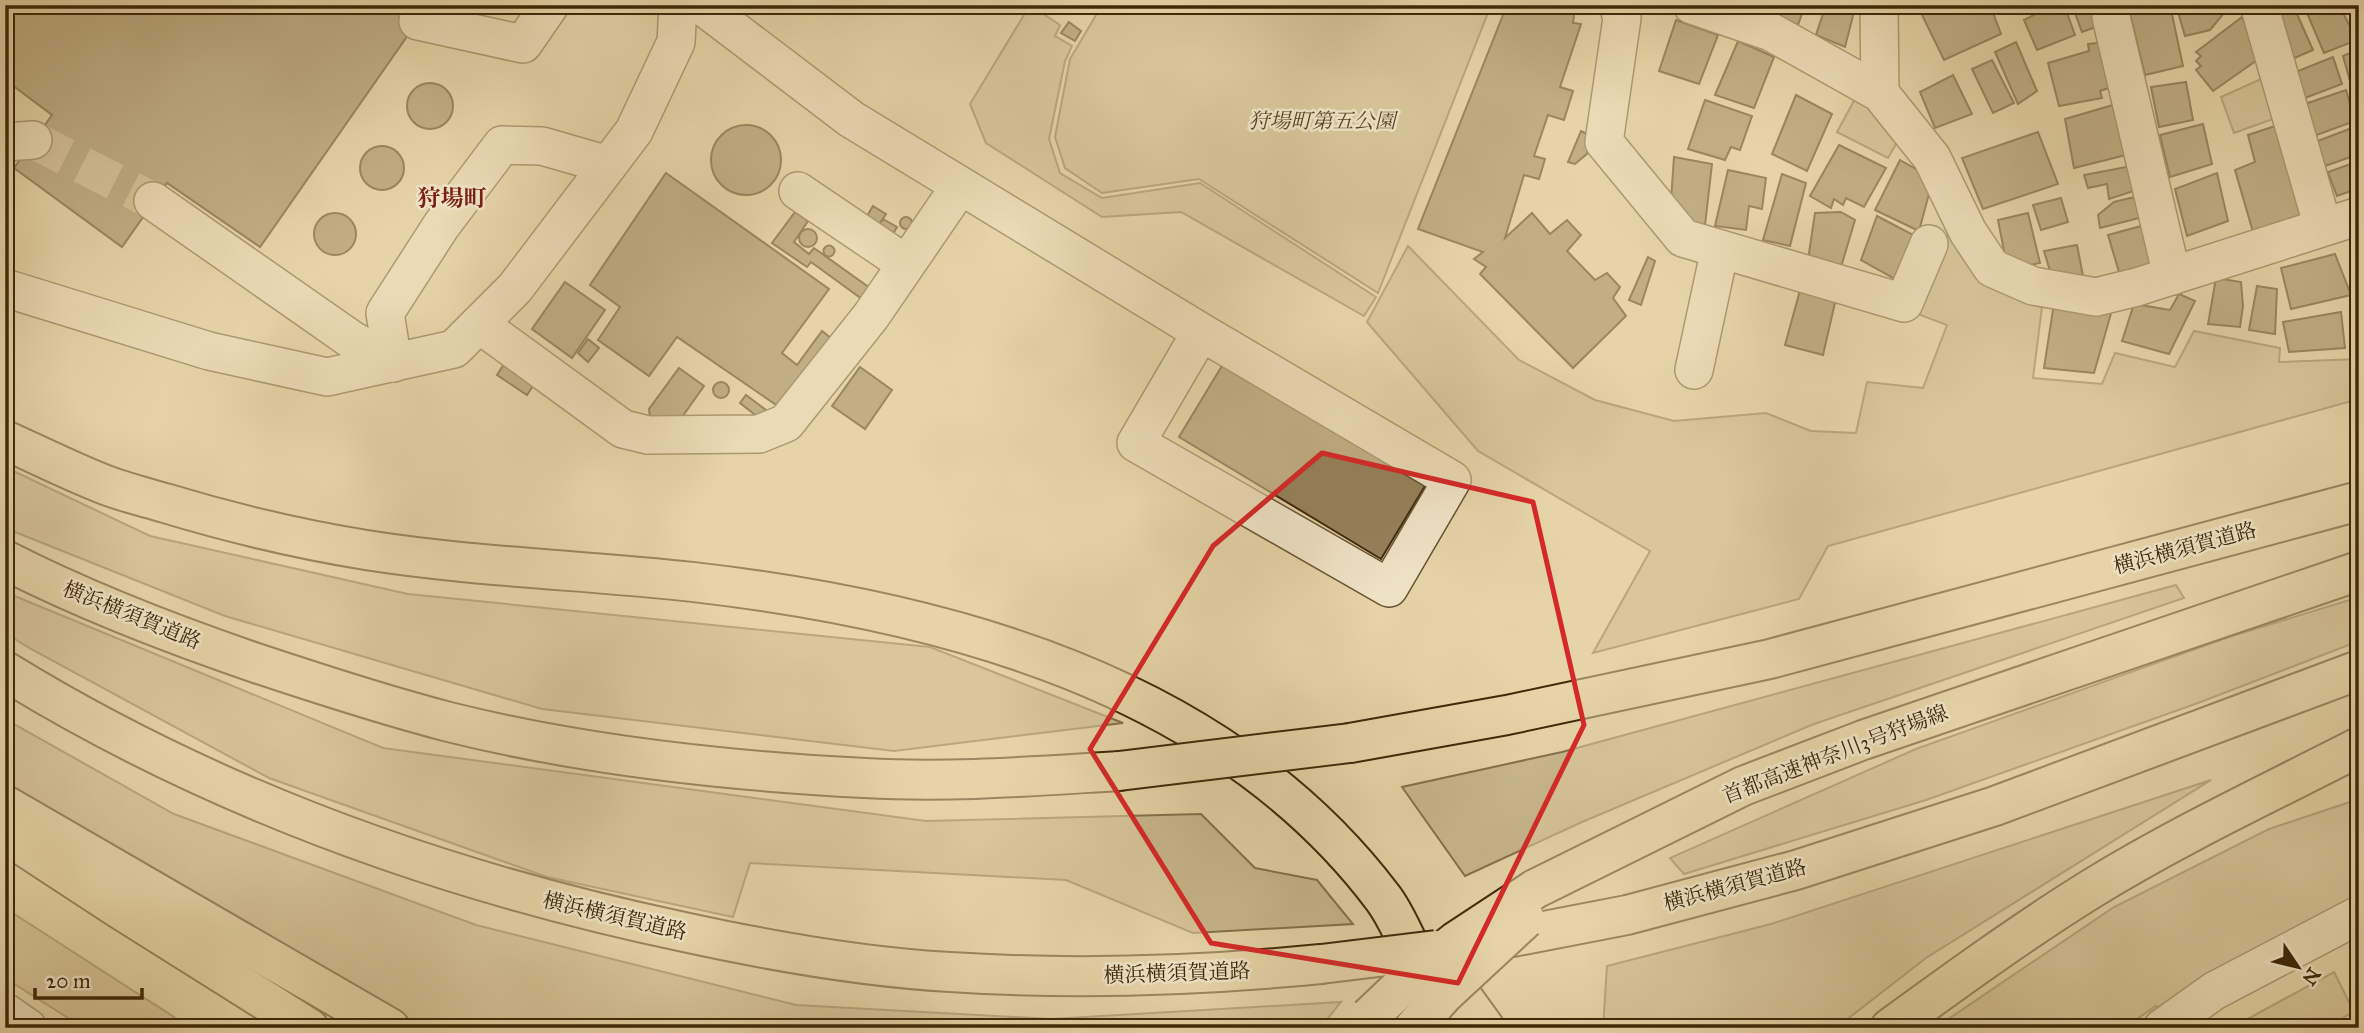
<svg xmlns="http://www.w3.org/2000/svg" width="2364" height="1033" font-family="'IM FELL Great Primer','Noto Serif JP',serif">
<rect width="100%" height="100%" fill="#e6d4a8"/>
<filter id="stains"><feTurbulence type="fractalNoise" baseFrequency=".00286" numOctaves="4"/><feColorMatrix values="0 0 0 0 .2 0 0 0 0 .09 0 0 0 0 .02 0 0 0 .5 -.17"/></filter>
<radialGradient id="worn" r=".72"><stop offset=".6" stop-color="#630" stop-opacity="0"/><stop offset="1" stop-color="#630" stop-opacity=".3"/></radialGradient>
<g fill="#c9b78d" stroke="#84704c" stroke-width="2">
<polygon points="1030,5 1060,25 1055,36 1072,46 1065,61 1049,139 1060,173 1102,198 1200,183 1376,297 1364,316 1181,212 1102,217 986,143 970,104"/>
<polygon points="1102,5 1491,5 1378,293 1199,179 1102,193 1065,168 1055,137 1070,59"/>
<polygon points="2263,78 2276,118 2234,133 2221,97"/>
<polygon points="1856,97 1883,116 1900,137 1888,158 1837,132"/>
<path d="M 1949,233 C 1978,271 1994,292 2042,307 L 2033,378 L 2102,384 L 2115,353 L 2175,367 L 2194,331 L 2280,348 L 2279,362 L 2359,359 L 2359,399 L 1828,546 L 1799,599 L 1593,653 L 1650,551 L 1478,451 L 1367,322 L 1408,246 L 1519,360 L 1595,400 L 1674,421 L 1766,413 L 1811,431 L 1856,433 L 1867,382 L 1923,388 L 1947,325 L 1915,313 Z"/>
<polygon points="5,467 150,536 408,594 930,647 1123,723 894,751 542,709 225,616 5,528"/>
<polygon points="2176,585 2184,598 1814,724 1582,822 1465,876 1402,787 1562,752"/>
<polygon points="5,592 383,748 926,821 1201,814 1255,868 1317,880 1353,924 1193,933 1066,880 750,863 733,917 547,877 269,778 31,649 5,633"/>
<polygon points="2359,597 2359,641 2198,703 1926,800 1684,874 1670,858 1916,749 2229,637"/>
<polygon points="5,719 174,814 476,925 796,1005 1051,1019 1341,1002 1320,1028 418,1028 5,787"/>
<polygon points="2211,780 1926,958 1836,1028 1603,1028 1607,966 1771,924"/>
<polygon points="2359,799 2359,901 2161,1013 2156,1006 2124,1028 1935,1028 2114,907 2269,829"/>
<polygon points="5,908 191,1028 84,1028 5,978"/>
<polygon points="2334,972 2354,1012 2324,1028 2231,1028"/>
</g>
<g fill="#95815c" stroke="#3e280a" stroke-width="2">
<polygon points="5,5 429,5 260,247 167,183 122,247 14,168 52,115 8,82 5,86"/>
<polygon points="1507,5 1569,5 1575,8 1573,23 1581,24 1560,87 1573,91 1564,120 1548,115 1534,156 1545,159 1539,179 1524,175 1505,238 1532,213 1550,234 1567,220 1581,235 1567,251 1595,280 1607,273 1620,287 1613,298 1626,316 1573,368 1480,274 1486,267 1474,259 1483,252 1418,229"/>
<polygon points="1751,5 1805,5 1798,25 1750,8"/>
<polygon points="1826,5 1849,5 1855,8 1845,47 1816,35"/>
<polygon points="1933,5 1990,5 2001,34 1944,60 1922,15 1934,9"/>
<polygon points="2033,5 2064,5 2075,35 2037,50 2024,20 2034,15 2028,7"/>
<polygon points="2072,5 2102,5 2107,23 2082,32"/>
<polygon points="2161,5 2170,5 2183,66 2145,75 2130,14"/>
<polygon points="2176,5 2235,5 2228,8 2210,30 2185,36"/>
<polygon points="2287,5 2293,5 2313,50 2290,60 2272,13"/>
<polygon points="2339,5 2357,40 2324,53 2304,6"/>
<polygon points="2348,5 2359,5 2359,27"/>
<polygon points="2242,17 2263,56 2213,91 2196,70 2201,66 2196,61 2201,56 2196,52"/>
<polygon points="1676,20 1718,35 1699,84 1659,71"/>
<polygon points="1069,22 1081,31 1075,41 1061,33"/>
<polygon points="1738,41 1774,57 1754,108 1715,95"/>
<polygon points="2016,42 2037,91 2018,104 1995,52"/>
<polygon points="2105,42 2117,85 2100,91 2102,98 2059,106 2048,63 2089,51 2088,44"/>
<polygon points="2359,49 2359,94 2354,95 2343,56"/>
<polygon points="2333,57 2342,84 2305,98 2293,73"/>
<polygon points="1992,60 2014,103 1993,113 1972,69"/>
<polygon points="1953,75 1972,114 1935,128 1920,92"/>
<polygon points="2186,82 2193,120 2159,127 2151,87"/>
<circle cx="430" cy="106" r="23"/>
<polygon points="2346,90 2355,121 2314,136 2305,104"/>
<polygon points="1796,95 1832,114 1807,171 1772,154"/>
<polygon points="1705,100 1752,116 1740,150 1731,147 1725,160 1688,149"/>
<polygon points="2113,105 2126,155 2074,168 2065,119"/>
<polygon points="2203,124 2212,164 2170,177 2160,135"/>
<circle cx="746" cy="160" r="35"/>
<polygon points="2278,125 2303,214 2253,232 2235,170 2255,162 2248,135"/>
<polygon points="2357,126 2359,154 2325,166 2315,142"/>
<polygon points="1581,131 1591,136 1587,154 1575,164 1568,162"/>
<polygon points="2038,132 2058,184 1983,209 1962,158"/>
<polygon points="1839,145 1886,168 1864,207 1846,198 1843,205 1834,199 1831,208 1810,196"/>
<circle cx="382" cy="168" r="22"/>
<polygon points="1674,157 1712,164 1705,225 1684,224 1671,200"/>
<polygon points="1900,160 1926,175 1930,190 1919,231 1875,210"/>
<polygon points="2359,161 2359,188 2337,196 2328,172"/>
<polygon points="2131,166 2143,188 2109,199 2107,184 2088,188 2084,175"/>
<polygon points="1728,170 1766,178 1762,209 1749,206 1746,230 1715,226"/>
<polygon points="666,173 829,289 782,353 797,365 822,331 833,340 782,409 677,337 649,376 598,340 620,307 590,285"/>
<polygon points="2217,173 2228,221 2187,236 2175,189"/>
<polygon points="1782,174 1806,183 1790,246 1763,240"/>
<polygon points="2143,195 2147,216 2100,228 2098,215 2114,202"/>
<polygon points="2061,198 2068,222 2041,230 2033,205"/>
<polygon points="873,206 886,214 875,231 863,223"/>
<polygon points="795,212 808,221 794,242 809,254 814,248 870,288 862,299 811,262 807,267 772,243"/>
<polygon points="1841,212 1855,220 1841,267 1808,260 1815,213"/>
<polygon points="2028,213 2040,263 2020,267 2005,256 1998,220"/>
<circle cx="335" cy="234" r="21"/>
<polygon points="1877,216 1917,237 1897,280 1861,260"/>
<circle cx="906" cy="223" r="6"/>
<polygon points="883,219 897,227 890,239 875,231"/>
<polygon points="2141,226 2153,266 2119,272 2108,235"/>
<circle cx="808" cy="238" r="9"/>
<polygon points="2077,245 2083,276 2053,281 2044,251"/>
<circle cx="829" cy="251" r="5.5"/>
<polygon points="2335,254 2351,295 2291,309 2281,268"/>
<polygon points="1648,257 1655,261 1641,305 1629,300"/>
<polygon points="2216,278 2241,282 2243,306 2240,327 2208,324"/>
<polygon points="565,282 605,310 572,358 532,329"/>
<polygon points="1802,283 1837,294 1823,355 1785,345"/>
<polygon points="2257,286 2277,289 2275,334 2249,330"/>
<polygon points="2179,294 2195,301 2169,354 2122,341 2134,304 2170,310"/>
<polygon points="2054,303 2112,310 2094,373 2044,368"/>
<polygon points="2341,312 2345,348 2289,352 2283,322"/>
<polygon points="2359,333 2359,352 2353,352 2351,335"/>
<polygon points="588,339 599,348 588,362 578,353"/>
<polygon points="508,358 538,378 527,395 497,375"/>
<polygon points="1223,364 1425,486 1381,559 1179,437"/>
<polygon points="860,367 892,390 865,429 832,406"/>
<polygon points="679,368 704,386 680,420 650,417 649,409"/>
<circle cx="721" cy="390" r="8"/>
<polygon points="746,395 766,410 759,418 740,403"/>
</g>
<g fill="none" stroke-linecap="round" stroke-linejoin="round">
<polyline stroke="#c4b288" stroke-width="37" stroke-dasharray="37 18" stroke-linecap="butt" points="33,140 153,201"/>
<defs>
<g id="minor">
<polyline points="701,5 851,119 1201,332 1452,480 1389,588 1136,443 1201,332"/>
<polyline points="1618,5 1622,18 1604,142 1683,238 1904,303 1929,244"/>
<polyline points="1692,5 1771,32 1880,93 1932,158 1968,232 1992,268 2033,286 2096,297 2137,287 2359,216"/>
<polyline points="1879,5 1880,93"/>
<polyline points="2259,5 2323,227"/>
<polyline points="2111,17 2172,276"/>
<polyline points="418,21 523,44 550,5"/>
<polyline points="5,142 33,140"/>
<polyline points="798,191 906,264"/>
<polyline points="153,201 352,340 393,363"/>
<polyline points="5,288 209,351 327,377 454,349 515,288 634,131 676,42 678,5"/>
<polyline points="479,324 623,429 648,435 759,434 786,423 871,316 960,186"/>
<polyline points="393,363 385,313 441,226 502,145 542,146 608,165"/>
<polyline points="1694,370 1720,249"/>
<polyline points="5,1012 28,1028"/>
<polyline points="2162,1028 2214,991 2359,915"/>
</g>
<g id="highway">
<path d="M 5,440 C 38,455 70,471 103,484 C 123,492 145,497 165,503 C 231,523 298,539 366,550 C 474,567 584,570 693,582 C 946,611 1222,684 1383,898 C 1393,911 1400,927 1407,941 C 1423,970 1438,999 1454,1028"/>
<path d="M 5,560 C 85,601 171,634 256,663 C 319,684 383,705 449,722 C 585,756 726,771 865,778 C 950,783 1035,776 1119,771"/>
<path d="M 5,671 C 213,799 447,882 684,932 C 771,951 861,967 950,972 C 1074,980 1198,976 1321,964"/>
<polyline points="1350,743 1507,715 1770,659 2359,501"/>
<polyline points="5,805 390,1028"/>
<polyline points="5,834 118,908 309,1028"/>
<polyline points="1535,889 1743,786 1863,740 2359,571"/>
<polyline points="1487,942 1627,915 1796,870 1995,806 2359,670"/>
<polyline points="1449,978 1485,1028"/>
<path d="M 1890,1028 C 1956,980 2022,932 2091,889 C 2177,836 2269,793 2359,747"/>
</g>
</defs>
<use href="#minor" stroke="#685332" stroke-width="40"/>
<use href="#highway" stroke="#3e280a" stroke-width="42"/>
<use href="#minor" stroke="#efe3c6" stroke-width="37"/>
<use href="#highway" stroke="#e6d4a8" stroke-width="38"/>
<defs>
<g id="highway-bridge">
<polyline points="1119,771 1350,743"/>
<polyline points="1321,964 1436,950"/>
<polyline points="1369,1017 1409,979 1456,941 1535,889"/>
<polyline points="1414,1028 1444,994 1525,919"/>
</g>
</defs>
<use href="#highway-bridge" stroke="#3e280a" stroke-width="42" stroke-linecap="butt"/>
<use href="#highway-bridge" stroke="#e6d4a8" stroke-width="38"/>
</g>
<path d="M0 0H2364V1033H0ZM 1322,453 L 1533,502 L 1584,725 L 1458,983 L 1211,943 L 1090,749 L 1213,546 Z" fill="#e6d4a8" fill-opacity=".55" fill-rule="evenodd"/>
<path fill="none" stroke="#d62828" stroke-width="5" stroke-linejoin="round" d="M 1322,453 L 1533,502 L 1584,725 L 1458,983 L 1211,943 L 1090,749 L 1213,546 Z"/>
<g text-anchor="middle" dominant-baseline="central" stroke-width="5" stroke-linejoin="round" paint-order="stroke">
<g font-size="21" font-style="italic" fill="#5a4524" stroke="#efe3c6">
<text x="1322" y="121">狩場町第五公園</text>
</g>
<g font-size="21" fill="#3e280a" stroke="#efe3c6">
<text transform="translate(2185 548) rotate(-15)">横浜横須賀道路</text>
<text transform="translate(132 615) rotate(22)">横浜横須賀道路</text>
<text transform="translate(1835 754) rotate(-21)">首都高速神奈川3号狩場線</text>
<text transform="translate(1735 885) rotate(-15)">横浜横須賀道路</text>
<text transform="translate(615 916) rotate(13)">横浜横須賀道路</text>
<text transform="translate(1177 973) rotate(-2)">横浜横須賀道路</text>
</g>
<g font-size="23" font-weight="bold" fill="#7a1f14" stroke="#efe3c6">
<text x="452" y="198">狩場町</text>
</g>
</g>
<rect width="2364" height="1033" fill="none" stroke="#e6d4a8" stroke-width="28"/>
<rect x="7" y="7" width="2350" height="1019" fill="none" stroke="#3e280a" stroke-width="3.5"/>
<rect x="14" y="14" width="2336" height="1005" fill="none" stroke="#3e280a" stroke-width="2"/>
<g transform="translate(2298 967) rotate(125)" stroke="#efe3c6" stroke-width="5" paint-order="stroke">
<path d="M0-5L12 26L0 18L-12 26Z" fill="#3e280a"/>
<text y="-10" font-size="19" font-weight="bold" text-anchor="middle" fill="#3e280a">N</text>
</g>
<path d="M35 988v10h107v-10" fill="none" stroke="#3e280a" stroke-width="3.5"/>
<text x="46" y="988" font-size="21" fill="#3e280a" stroke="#efe3c6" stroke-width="5" paint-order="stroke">20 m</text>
<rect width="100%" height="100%" filter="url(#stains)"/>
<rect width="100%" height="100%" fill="url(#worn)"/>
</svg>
